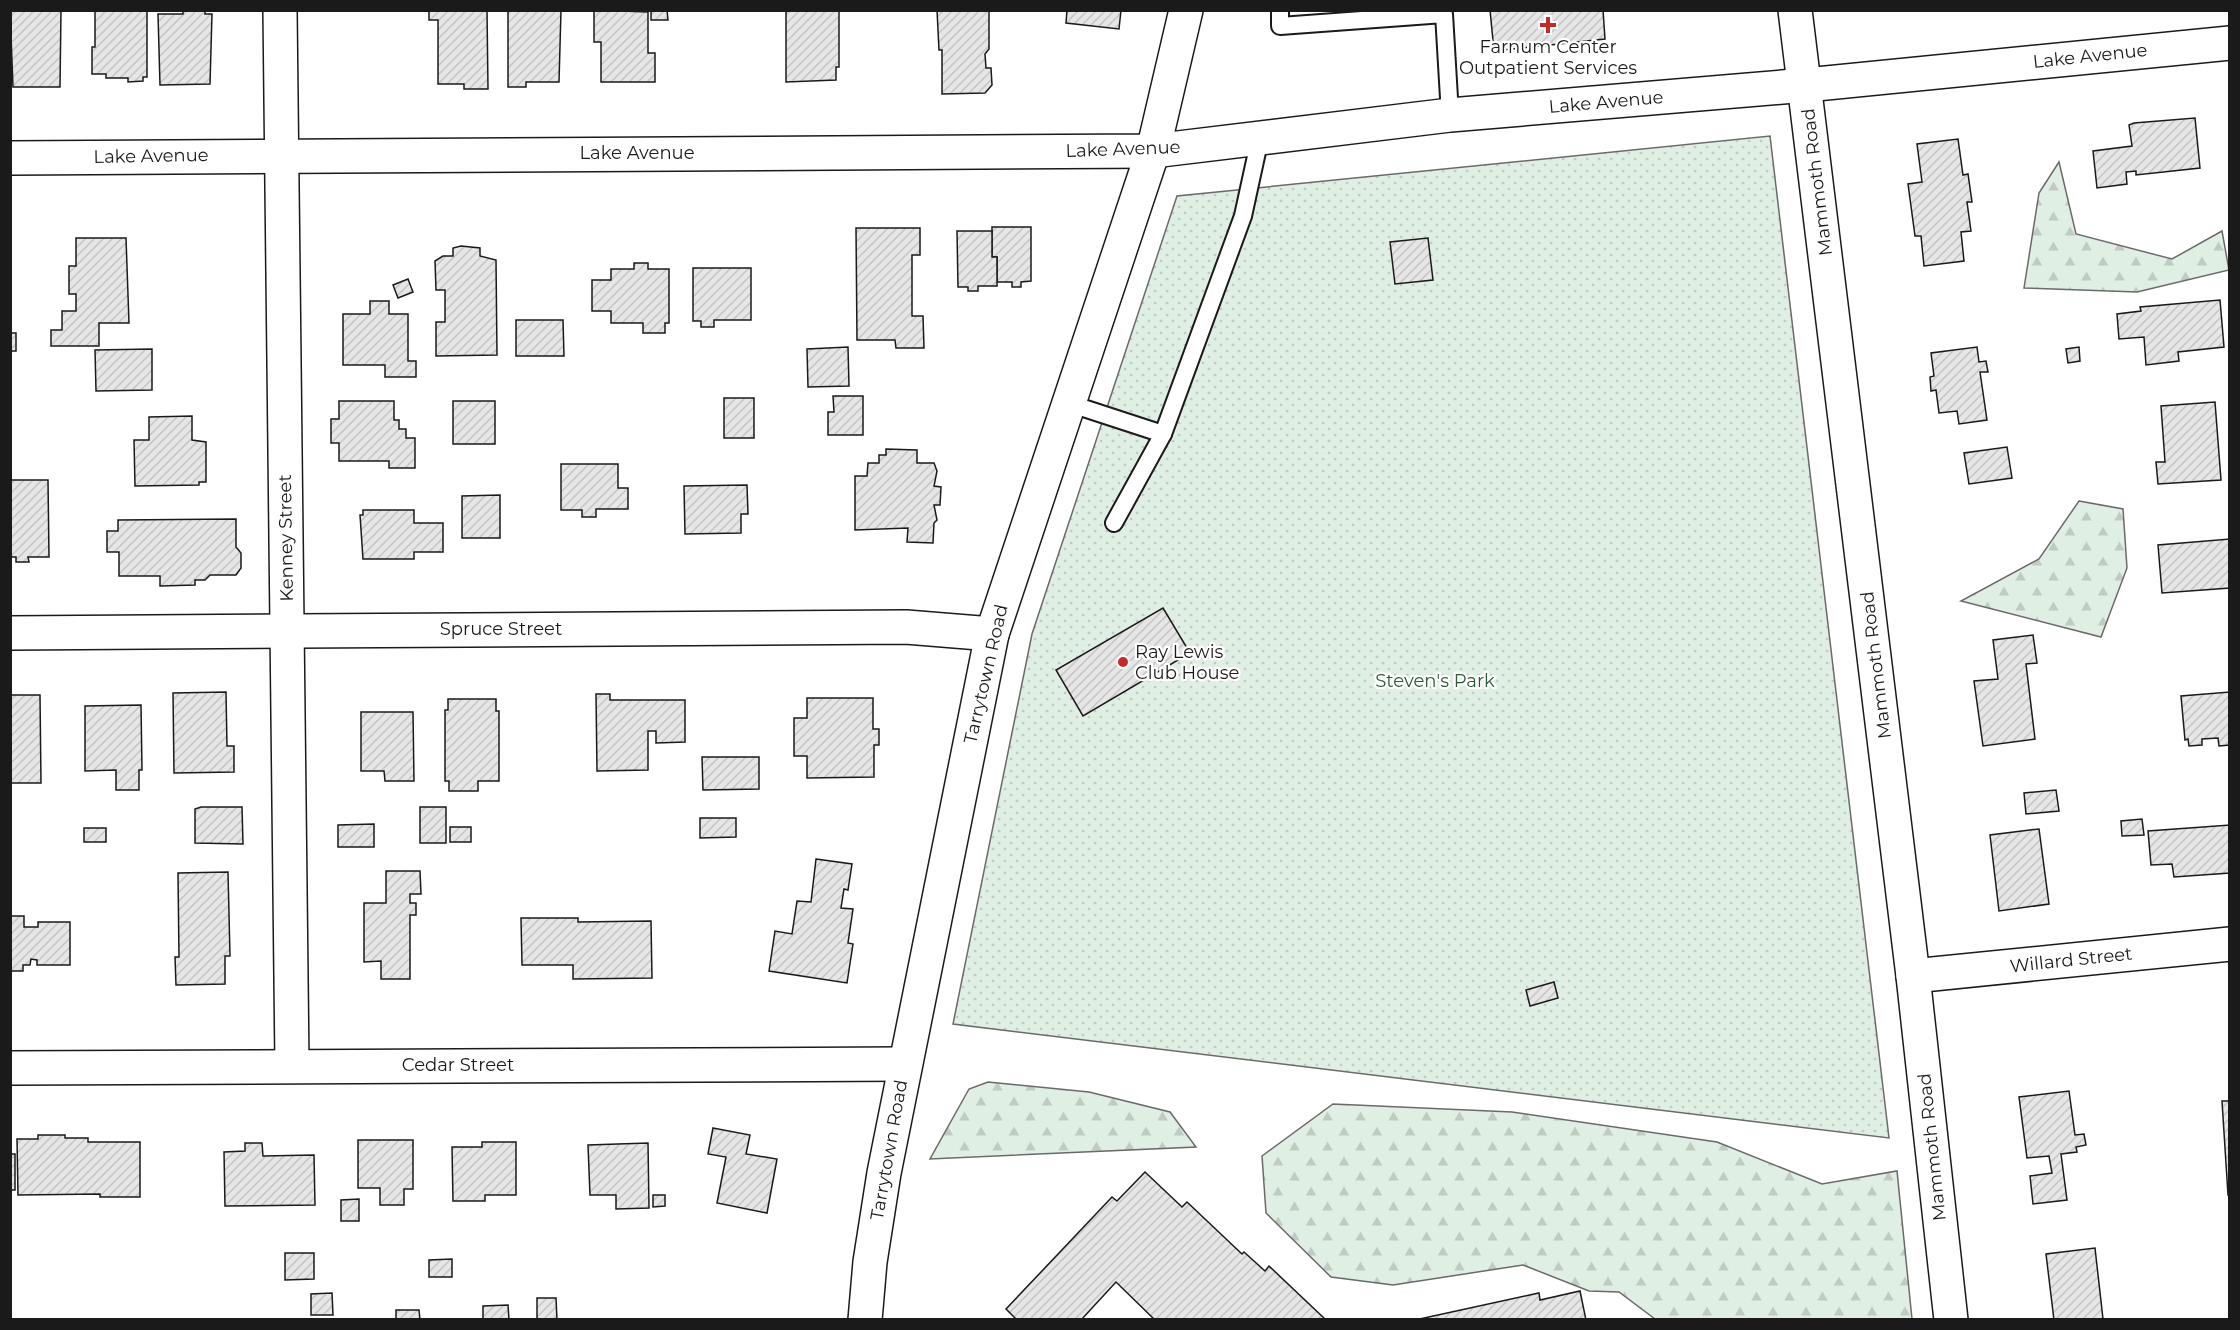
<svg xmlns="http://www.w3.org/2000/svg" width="2240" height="1330" font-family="Montserrat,sans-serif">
<defs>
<pattern id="forest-firs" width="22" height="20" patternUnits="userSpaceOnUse" patternTransform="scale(1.5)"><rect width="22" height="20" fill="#e0efe3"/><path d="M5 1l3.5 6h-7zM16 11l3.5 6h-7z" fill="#c0ccc2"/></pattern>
<pattern id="park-dots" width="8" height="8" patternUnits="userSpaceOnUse" patternTransform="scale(1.5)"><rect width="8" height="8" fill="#e0efe3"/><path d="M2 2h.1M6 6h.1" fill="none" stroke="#c0ccc2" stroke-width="1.8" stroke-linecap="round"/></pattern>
<pattern id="building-hatch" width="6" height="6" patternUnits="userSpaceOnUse" patternTransform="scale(1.5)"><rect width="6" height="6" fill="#e6e6e6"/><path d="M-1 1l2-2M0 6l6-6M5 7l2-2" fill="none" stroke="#c5c5c5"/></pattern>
</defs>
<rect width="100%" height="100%" fill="#fff"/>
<g fill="url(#forest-firs)" stroke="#6a6a6a" stroke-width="1.5">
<polygon points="2059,162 2076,234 2172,259 2222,231 2229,270 2137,292 2024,288 2039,193"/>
<polygon points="2079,501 2123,509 2127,568 2101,637 1961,601 2039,559"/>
<polygon points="988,1082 1089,1092 1170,1112 1196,1147 930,1159 969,1089"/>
<polygon points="1333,1104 1512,1112 1717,1142 1822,1184 1897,1171 1912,1319 1655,1319 1619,1292 1589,1291 1523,1265 1393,1285 1331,1277 1266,1213 1262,1156"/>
</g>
<polygon fill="url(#park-dots)" stroke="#6a6a6a" stroke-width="1.5" points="1770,136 1889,1138 953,1024 1032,634 1177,196"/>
<g fill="url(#building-hatch)" stroke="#1a1a1a" stroke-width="1.5">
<polygon points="10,10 61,10 60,87 13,87"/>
<polygon points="95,10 147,10 147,77 143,77 143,81 128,82 128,78 106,78 106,74 92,74 92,47 95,47"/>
<polygon points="183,10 205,10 205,14 212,14 210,84 160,85 158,14 183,14"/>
<polygon points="429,10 487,10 488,89 464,89 464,84 438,84 438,20 429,20"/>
<polygon points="508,10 561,10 559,82 526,82 526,87 508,87"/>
<polygon points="594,10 648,12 648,53 655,53 655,82 601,82 601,42 594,42"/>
<polygon points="651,10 667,10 668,20 651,20"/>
<polygon points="786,10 839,10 839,67 836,67 836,80 786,82"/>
<polygon points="937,10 989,10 989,49 985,54 986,68 991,68 992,85 985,93 942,94 942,50 939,50"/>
<polygon points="1067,10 1121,10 1119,29 1066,23"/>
<polygon points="1490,10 1603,10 1605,39 1494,51"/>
<polygon points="2195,118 2200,168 2136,175 2136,171 2126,172 2127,184 2097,188 2093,151 2132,146 2129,125 2134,123"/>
<polygon points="1958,139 1963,175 1968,174 1972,202 1967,202 1971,231 1961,232 1964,261 1924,266 1921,236 1915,236 1908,184 1922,182 1917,144"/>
<polygon points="992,227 1031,227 1031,281 1021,282 1021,287 1012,287 1012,282 997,282 997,257 992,257"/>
<polygon points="856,228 920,228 920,255 912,255 912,316 923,316 924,348 896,348 895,340 857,340"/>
<polygon points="957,231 992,231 992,257 997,257 997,286 978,286 978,291 968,291 968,287 958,287"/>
<polygon points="76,238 126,238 129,323 99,323 99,346 51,346 51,330 62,330 62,311 76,311 76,294 69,294 69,266 76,266"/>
<polygon points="1428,238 1433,280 1395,284 1390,242"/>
<polygon points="461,246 480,248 480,256 496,260 497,355 436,356 436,322 445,322 445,290 436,290 435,261 443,256 453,256 453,248"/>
<polygon points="634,263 648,263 648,269 669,269 669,323 665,323 665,333 643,333 643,323 611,323 611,311 592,311 592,280 611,280 611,269 634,269"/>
<polygon points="693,268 751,268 751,320 714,320 714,327 701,327 701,321 693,321"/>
<polygon points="408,279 413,292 398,298 393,285"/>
<polygon points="2220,300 2224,347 2178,352 2179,361 2146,365 2144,337 2119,339 2117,314 2141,311 2140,307"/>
<polygon points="370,301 389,301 389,314 408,314 408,361 416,361 416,377 385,377 385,365 343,365 343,314 370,314"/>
<polygon points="516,320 563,320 564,356 516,356"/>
<rect x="10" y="333" width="6" height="18"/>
<polygon points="848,347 849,386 808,387 807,349"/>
<polygon points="1977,347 1979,362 1986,361 1988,372 1980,372 1987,420 1959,424 1957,411 1939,413 1936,390 1931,391 1930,377 1934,376 1931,353"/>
<polygon points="2079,347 2080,361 2068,363 2066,349"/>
<polygon points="152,349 152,390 96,391 95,350"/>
<polygon points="833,396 863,396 863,435 828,435 828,412 834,412"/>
<rect x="724" y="398" width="30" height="40"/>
<polygon points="339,401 394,401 394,420 399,420 399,429 406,429 406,438 415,438 415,468 389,468 389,461 339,461 339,443 331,443 331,419 339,419"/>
<rect x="453" y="401" width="42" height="43"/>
<polygon points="2215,402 2221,480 2158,484 2156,462 2165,462 2161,406"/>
<polygon points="192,416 192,440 206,442 206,482 199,482 199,485 135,486 134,440 149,440 149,417"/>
<polygon points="2007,447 2012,478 1969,484 1964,453"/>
<polygon points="886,449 917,450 917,463 934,463 937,471 934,486 941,487 940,505 934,505 937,520 934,523 933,543 907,542 908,528 855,530 855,476 867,476 868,463 879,463 879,455 886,455"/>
<polygon points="561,464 618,464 618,488 628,488 628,509 596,509 596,517 582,517 582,510 561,510"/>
<polygon points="10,480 48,480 49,557 28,557 29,562 16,562 16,557 10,557"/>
<polygon points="747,485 748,514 741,514 741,533 685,534 684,486"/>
<polygon points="500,495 500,538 462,538 462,496"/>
<polygon points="363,510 414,510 414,523 443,523 443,552 414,552 414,559 363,559 360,515 363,515"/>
<polygon points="236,519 236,547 241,553 241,568 236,575 210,575 205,580 195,580 195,585 160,586 160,576 119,576 119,552 107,552 107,531 118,531 118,520"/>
<polygon points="2230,539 2230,588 2162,593 2158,545"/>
<polygon points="1163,608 1190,653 1083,716 1056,670"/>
<polygon points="2033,635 2037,663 2026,664 2035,739 1983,746 1974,681 1998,679 1993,640"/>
<polygon points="226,692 227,746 234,746 234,772 174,773 173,693"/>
<polygon points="2230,692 2230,745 2219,746 2218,738 2202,739 2202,745 2189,746 2188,739 2185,740 2181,696"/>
<polygon points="596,694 610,694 610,700 685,700 685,742 656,743 656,731 648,731 648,770 597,771"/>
<polygon points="10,695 40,695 41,783 11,783"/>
<polygon points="807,698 873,698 873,729 879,729 879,745 874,745 874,777 807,778 807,756 794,756 794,718 807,718"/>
<polygon points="448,699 496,699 496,711 499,711 499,781 478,781 478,791 449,791 449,781 445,781 445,710 448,710"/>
<polygon points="141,705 142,770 139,770 139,790 116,790 116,770 85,771 85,706"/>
<polygon points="361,712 413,712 414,781 385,781 384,771 361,771"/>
<polygon points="702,757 759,757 759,789 703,790"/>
<polygon points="2056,790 2059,811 2026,814 2024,793"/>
<polygon points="201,807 242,807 243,844 195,843 195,809"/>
<rect x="420" y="807" width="26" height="36"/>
<polygon points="700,818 736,818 736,837 700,838"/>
<polygon points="2142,819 2144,835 2122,836 2121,821"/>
<polygon points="374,824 374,847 338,847 338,825"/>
<polygon points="2230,825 2230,873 2174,877 2172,864 2151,865 2148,831"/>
<rect x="450" y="827" width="21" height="15"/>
<rect x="84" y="828" width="22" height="14"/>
<polygon points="2039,829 2049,904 1999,911 1990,835"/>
<polygon points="816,859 852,864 848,890 844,889 841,908 853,909 848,943 853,944 847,983 769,971 775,931 792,934 797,901 811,902"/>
<polygon points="386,871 420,871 421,894 410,894 410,903 416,903 416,915 410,915 410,979 381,979 381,961 364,962 364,903 386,903"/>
<polygon points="228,872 230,956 225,956 225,984 176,985 175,957 179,957 178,873"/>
<polygon points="10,916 24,916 24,927 38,927 38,922 70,922 70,965 37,965 37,960 31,959 30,965 23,965 23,971 10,971"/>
<polygon points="521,918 578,918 578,922 651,921 652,978 573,979 573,965 522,965"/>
<polygon points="1554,982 1558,998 1530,1006 1526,990"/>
<polygon points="2069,1091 2075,1135 2084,1134 2086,1145 2076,1147 2077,1152 2061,1154 2067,1200 2033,1204 2030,1176 2052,1173 2049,1156 2027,1158 2019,1097"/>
<polygon points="2222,1101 2230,1101 2230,1195 2228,1195"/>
<polygon points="713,1128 750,1135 746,1154 777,1159 767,1213 717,1203 726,1157 708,1154"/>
<polygon points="38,1135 65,1135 65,1138 88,1138 88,1142 140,1142 140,1197 100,1197 100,1194 18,1195 17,1139 38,1139"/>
<polygon points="358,1140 413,1140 413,1189 404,1189 404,1205 380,1205 380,1188 358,1188"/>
<polygon points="482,1142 516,1142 516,1195 485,1195 485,1201 453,1201 452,1147 482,1147"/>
<polygon points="245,1143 262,1143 263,1156 314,1155 315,1205 225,1206 224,1152 245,1151"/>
<polygon points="648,1143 649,1208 616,1209 616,1195 590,1195 588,1145"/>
<rect x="10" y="1154" width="5" height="36"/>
<polygon points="1145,1172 1182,1207 1187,1202 1242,1254 1244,1252 1265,1271 1269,1266 1326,1320 1155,1320 1116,1282 1081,1320 1017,1320 1006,1309 1112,1197 1117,1201"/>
<polygon points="653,1195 665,1195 665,1206 653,1207"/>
<polygon points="359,1199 359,1221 341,1221 341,1200"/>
<polygon points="2095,1248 2103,1319 2054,1320 2046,1254"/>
<polygon points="285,1253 314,1253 314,1279 285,1280"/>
<polygon points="452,1259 452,1277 429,1277 429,1260"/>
<polygon points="1580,1291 1586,1320 1415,1320 1539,1293 1540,1300"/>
<polygon points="332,1293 333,1315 311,1315 311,1294"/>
<polygon points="537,1298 556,1298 557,1320 537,1320"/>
<polygon points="508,1305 509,1320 483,1320 483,1306"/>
<polygon points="396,1310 419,1310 420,1320 396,1320"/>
</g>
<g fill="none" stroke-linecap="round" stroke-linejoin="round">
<defs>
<g id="service">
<polyline points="1280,10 1280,26 1444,14 1450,115"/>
<polyline points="1068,403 1163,434 1243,216 1260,138"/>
<polyline points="1114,523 1163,434"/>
</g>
<g id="minor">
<polyline points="280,10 292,1065"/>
<polyline points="1153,151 1186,10"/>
<polyline points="1913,976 2230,944"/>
<polyline points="10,1068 905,1064"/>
<polyline points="865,1320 870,1262 884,1173 992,634"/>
</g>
<g id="tertiary">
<polyline points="10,158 1153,151 1450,115 1806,85 2230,43"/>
<polyline points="10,633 906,627 992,634 1153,151"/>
</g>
<polyline id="secondary" points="1795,10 1913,976 1951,1320"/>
</defs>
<use href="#service" stroke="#1a1a1a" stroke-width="20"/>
<use href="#minor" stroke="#1a1a1a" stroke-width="36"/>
<use href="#tertiary" stroke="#1a1a1a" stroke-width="36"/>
<use href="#secondary" stroke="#1a1a1a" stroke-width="36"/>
<use href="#service" stroke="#fff" stroke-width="16"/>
<use href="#minor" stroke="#fff" stroke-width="33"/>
<use href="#tertiary" stroke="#fff" stroke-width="33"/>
<use href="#secondary" stroke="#fff" stroke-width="33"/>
</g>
<g fill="#c62828" stroke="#fff" stroke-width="2">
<path d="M1545 16h6v6h6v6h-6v6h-6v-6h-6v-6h6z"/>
<circle cx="1123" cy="662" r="6"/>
</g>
<g text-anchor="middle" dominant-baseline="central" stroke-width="4.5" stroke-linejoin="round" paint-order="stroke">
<g font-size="18" fill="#1a1a1a" stroke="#fff">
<text x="1548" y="47">Farnum Center<tspan x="1548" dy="21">Outpatient Services</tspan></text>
<text x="1135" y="652" text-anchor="start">Ray Lewis<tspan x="1135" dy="21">Club House</tspan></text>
</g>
<g font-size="18" fill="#1a1a1a" stroke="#fff">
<text transform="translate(2090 56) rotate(-6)">Lake Avenue</text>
<text transform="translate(1606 102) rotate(-5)">Lake Avenue</text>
<text transform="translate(1123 149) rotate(-2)">Lake Avenue</text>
<text x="637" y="153">Lake Avenue</text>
<text transform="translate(151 156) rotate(-1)">Lake Avenue</text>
<text transform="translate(1817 182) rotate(-97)">Mammoth Road</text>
<text transform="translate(286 538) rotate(-91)">Kenney Street</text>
<text x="501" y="629">Spruce Street</text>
<text transform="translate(1876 665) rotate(-97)">Mammoth Road</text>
<text transform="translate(986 674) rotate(-77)">Tarrytown Road</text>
<text transform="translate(2071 960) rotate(-6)">Willard Street</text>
<text x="458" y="1065">Cedar Street</text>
<text transform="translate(1932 1147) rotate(-96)">Mammoth Road</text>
<text transform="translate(889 1150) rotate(-80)">Tarrytown Road</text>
</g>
<g font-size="18" fill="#2b5a34" stroke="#fff">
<text x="1435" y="681">Steven's Park</text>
</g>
</g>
<rect width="2240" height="1330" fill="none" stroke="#1a1a1a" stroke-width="24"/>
</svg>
